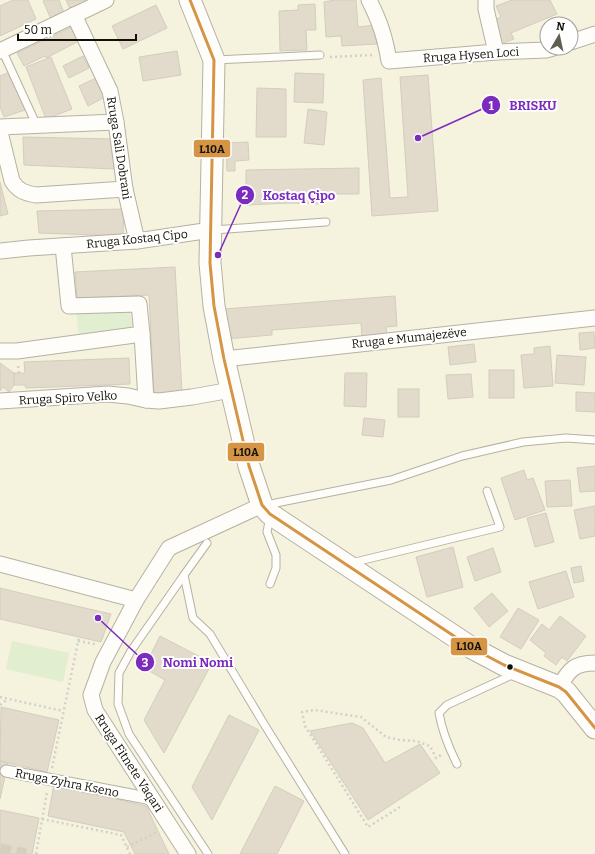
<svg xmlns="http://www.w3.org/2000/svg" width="595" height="854" font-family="Bitter,serif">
<rect width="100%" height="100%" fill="#f5f2de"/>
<g fill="#e1eecf">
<polygon points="129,308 133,328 79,335 76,310"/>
<polygon points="12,641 69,653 63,682 6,669"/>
</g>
<g fill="#e2dbcb" stroke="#d3cdbf">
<polygon points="13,0 28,0 36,19 0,36 0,6"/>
<polygon points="45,0 59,0 64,13 51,19 43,1"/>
<polygon points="66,0 89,0 70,9"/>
<polygon points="334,0 356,0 358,27 376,25 377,44 342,46 341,36 326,37 324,2"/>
<polygon points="512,0 550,0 557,14 511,33 514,39 501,44 492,21 501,17 496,6"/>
<polygon points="315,4 316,30 306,30 307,50 280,51 279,11 298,10 298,5"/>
<polygon points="156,5 167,28 123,49 112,26"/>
<polygon points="72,27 79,41 46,58 45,56 24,66 17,53"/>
<polygon points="177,51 181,75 143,81 139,57"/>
<polygon points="83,56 89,68 69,78 63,66"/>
<polygon points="51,57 72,109 46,119 26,67"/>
<polygon points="10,72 25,110 4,117 0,107 0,76"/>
<polygon points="295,73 324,74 323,103 294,102"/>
<polygon points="428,75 438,211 372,216 363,80 381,78 390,198 408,197 400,77"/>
<polygon points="96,78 105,97 88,106 79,86"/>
<polygon points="257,88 286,89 286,137 256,137"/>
<polygon points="308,109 327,112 324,145 304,143"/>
<polygon points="23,137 114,139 114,169 24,165"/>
<polygon points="248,142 249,160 235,161 235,171 227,171 226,143"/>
<polygon points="359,168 359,194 324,194 320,204 291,203 246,205 246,170"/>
<polygon points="0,182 8,214 0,216"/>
<polygon points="124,209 123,236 39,233 37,211"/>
<polygon points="175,267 182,393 154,394 149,295 77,298 75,272"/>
<polygon points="395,296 397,326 386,327 387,335 362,337 361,323 272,330 272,335 226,339 224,309"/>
<polygon points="594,332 595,348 580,350 579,333"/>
<polygon points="474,344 476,362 450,365 448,347"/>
<polygon points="550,346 553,386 524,388 521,355 534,354 534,348"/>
<polygon points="557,355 586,357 584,385 555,383"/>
<polygon points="129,358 130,384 26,388 25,385 14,385 14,373 25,373 24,362"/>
<polygon points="0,363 14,373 14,385 9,392 3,387 0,391"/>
<rect x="489" y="370" width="25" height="28"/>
<polygon points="345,373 367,373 366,407 344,406"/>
<polygon points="471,374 473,397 448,399 446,375"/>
<rect x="398" y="389" width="21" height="28"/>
<polygon points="576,392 595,393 595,412 576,411"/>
<polygon points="364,418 385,420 383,437 362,435"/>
<polygon points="595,466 595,491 580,492 577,468"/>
<polygon points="524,470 527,480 533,478 545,510 515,520 501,478"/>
<polygon points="570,480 572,506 547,507 545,481"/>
<polygon points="595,506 595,536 580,539 574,510"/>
<polygon points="546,513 554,542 535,547 527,518"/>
<polygon points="453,547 463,587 427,597 416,557"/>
<polygon points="493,548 501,572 475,581 467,557"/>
<polygon points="581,566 584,581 574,583 571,568"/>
<polygon points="566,571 574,597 538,609 529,582"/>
<polygon points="0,588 37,597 111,614 101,642 0,619"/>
<polygon points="492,593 508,611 489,627 474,608"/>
<polygon points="518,608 539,620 521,649 500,637"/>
<polygon points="560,616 586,636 567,661 562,657 556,665 544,656 546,653 530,640 542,624 549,630"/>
<polygon points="160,636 212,663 164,753 144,720 165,680 144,668"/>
<polygon points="1,707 59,720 47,772 0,761"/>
<polygon points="229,715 259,730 212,820 192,787"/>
<polygon points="352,723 363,728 385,763 420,744 440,773 368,820 310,731"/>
<polygon points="0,761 8,763 0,799"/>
<polygon points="54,785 146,806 169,854 135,854 124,832 48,816"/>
<polygon points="275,786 304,801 277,854 240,854"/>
<polygon points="0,810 39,818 32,854 0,854"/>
</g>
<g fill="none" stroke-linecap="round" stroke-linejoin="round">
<polyline stroke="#d3d0bd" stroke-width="11" stroke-dasharray="11 5.5" stroke-linecap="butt" points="0,849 26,854"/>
<defs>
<g id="service">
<polyline points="2,50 37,126"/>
<polyline points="216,60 320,55"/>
<polyline points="213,230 326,222"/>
<polyline points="266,505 391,480 462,456 523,442 566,438 595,440"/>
<polyline points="270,516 267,532 276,555 276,568 270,584"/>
<polyline points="207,543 184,575 193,618 210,634 264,724 345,854"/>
<polyline points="351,563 500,527 487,491"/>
<polyline points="184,575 131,651 119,673 118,704 129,734 208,854"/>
<path d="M 457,764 C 449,748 442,731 439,713 L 447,705 L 514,674"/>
</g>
<polyline id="pedestrian" points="6,771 152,799"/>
<g id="minor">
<path d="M 369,0 C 380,22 385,37 389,61 L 496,52 L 546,50 L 553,48"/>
<polyline points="486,0 486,9 496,52"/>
<polyline points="74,15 110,91 116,122 125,189 137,241"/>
<polyline points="571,42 595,34"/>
<polyline points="0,51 106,0"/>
<polyline points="0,127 116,122"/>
<path d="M 0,132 L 12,181 C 18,191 25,193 36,195 L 125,189"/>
<polyline points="63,246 69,306 139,304 142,334 146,400"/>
<polyline points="0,251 29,248 137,241 211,230"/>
<polyline points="0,351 17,351 142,334"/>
<polyline points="224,359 595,318"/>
<polyline points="0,401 108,394 128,396 146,400 159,401 192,397 231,390"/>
<polyline points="0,564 136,600"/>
<path d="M 559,687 C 569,670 574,663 595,663"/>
<polyline points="188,854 95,710 91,695 103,662 136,600 169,548 262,505"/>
</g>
<polyline id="secondary" points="190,0 214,60 210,263 214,306 224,359 249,466 262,505 270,514 472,648 504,665 559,687 566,692 595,728"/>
</defs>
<use href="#service" stroke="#b5b2a3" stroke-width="9"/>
<use href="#pedestrian" stroke="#b5b2a3" stroke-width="13"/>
<use href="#minor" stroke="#b5b2a3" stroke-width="17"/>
<use href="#secondary" stroke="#b5b2a3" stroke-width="23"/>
<g stroke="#d1d1cb" stroke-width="2.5" stroke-dasharray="2 3" stroke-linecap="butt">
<polyline points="330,57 373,55"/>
<polyline points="18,366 19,373"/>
<polyline points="78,641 95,644"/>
<polyline points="0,697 63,711"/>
<polyline points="0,705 8,699"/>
<polyline points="52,768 79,637"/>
<polyline points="400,807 368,827 305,726 302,712 315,710 361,717 386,737 400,740 416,741 430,746 436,758 441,755"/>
<polyline points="42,819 121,835 130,854"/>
<polyline points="127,847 157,832"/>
<polyline points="36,854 47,792"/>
</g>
<use href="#service" stroke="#fefdfa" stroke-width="7"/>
<use href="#pedestrian" stroke="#fefdfa" stroke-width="11"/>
<use href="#minor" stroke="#fefdfa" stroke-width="15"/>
<use href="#secondary" stroke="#fefdfa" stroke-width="21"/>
<defs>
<polyline id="bus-1" points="190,0 214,60 210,263 214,306 224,359 249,466 262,505 270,514 472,648 504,665 559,687 566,692 595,728"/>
</defs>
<use href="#bus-1" stroke="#fff" stroke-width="6"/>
<use href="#bus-1" stroke="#d69544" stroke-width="3"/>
</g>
<circle fill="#121004" stroke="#fff" stroke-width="1.5" cx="510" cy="667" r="3.5"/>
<g text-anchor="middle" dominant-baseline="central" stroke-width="4" stroke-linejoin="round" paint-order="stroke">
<g font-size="12" fill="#121004" stroke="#fff">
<text transform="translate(471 55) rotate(-4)">Rruga Hysen Loci</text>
<text transform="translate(119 148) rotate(81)">Rruga Sali Dobrani</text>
<text transform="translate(137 239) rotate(-6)">Rruga Kostaq Cipo</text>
<text transform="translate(409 338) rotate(-6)">Rruga e Mumajezëve</text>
<text transform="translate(68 398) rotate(-3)">Rruga Spiro Velko</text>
<text transform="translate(129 763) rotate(57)">Rruga Fitnete Vaqari</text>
<text transform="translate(67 783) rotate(11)">Rruga Zyhra Kseno</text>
</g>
</g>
<path fill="none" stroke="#7b2cbf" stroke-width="1.5" d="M418 138L491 105M218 255L245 195M98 618L145 662"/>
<g fill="#7b2cbf" stroke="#fff" stroke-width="1.5">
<circle cx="418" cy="138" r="4"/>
<circle cx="218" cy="255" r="4"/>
<circle cx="98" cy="618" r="4"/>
<circle cx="491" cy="105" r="10"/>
<circle cx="245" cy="195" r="10"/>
<circle cx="145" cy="662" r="10"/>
</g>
<g font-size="12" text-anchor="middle" font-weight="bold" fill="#fff">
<text x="491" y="110">1</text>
<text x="245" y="199">2</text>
<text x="145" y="667">3</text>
</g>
<g font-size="13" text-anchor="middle" font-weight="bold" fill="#7b2cbf" stroke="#fff" stroke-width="4" stroke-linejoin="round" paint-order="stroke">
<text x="533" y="110">BRISKU</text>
<text x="299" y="200">Kostaq Çipo</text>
<text x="198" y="667">Nomi Nomi</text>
</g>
<g stroke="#fff" stroke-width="1.5">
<rect x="193" y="139" width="38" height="19" rx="4" fill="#d69544"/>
<rect x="227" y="442" width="38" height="20" rx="4" fill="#d69544"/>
<rect x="450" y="637" width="38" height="19" rx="4" fill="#d69544"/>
</g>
<g font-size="11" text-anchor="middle" font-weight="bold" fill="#111">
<text x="212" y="153">L10A</text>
<text x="246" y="456">L10A</text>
<text x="469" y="650">L10A</text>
</g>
<g transform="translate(559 36) rotate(9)"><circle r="19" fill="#ffffff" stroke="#a09f9b"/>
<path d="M0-3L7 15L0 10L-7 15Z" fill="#615f50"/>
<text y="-6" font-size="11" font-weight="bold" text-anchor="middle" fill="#121004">N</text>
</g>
<path d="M18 34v6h118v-6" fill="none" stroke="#121004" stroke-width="2"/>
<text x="24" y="34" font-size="12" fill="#121004" stroke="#ffffff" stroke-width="3" paint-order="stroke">50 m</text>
</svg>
